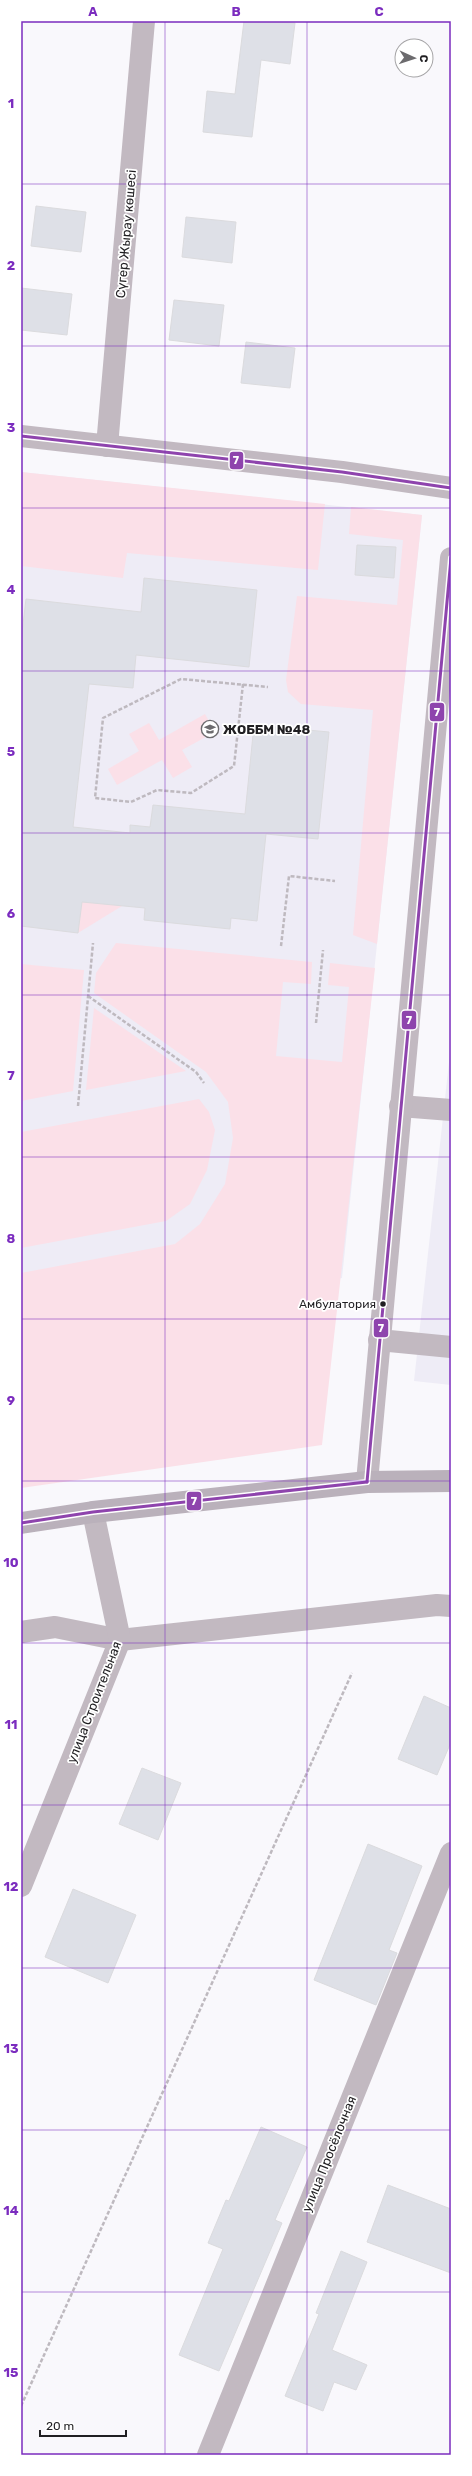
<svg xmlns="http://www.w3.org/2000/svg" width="472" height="2476" font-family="Rubik,sans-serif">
<rect width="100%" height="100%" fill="#f9f8fc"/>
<g fill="#eeecf6">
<polygon points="21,472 422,515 342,1278 21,1346"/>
<polygon points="451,1044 451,1385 414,1381"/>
</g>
<g fill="#fbe0e8">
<polygon points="21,472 325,504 318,570 127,553 123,578 21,566"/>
<polygon points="351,507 422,515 377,944 353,935 373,710 301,704 288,692 286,680 297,596 397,605 403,540 349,534"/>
<polygon points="205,714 215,732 182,750 192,767 173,778 162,760 117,785 108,769 139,751 129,734 149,723 159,740"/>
<polygon points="88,855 127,859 122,906 78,933"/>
<polygon points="116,943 312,962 311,984 283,982 276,1056 342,1062 349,987 328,985 330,963 375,968 322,1445 21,1488 21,1273 175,1244 200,1224 225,1184 233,1138 228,1102 206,1072 94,993 96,973"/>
<polygon points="21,964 84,970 73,1091 21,1101"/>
<polygon points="94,1008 186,1071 86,1090"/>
<polygon points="199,1099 209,1112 215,1130 207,1170 190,1204 166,1221 21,1248 21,1132"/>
</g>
<g fill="#dee0e7" stroke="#dbdbde">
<polygon points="244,21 295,23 290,64 261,60 252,137 203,132 207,91 235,94"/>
<polygon points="36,206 86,212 81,252 31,246"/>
<polygon points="186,217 236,222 232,263 182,257"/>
<polygon points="21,288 72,294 67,335 21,330"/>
<polygon points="174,300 224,305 219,346 169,340"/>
<polygon points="246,342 295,348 290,388 241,383"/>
<polygon points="357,545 396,547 394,578 355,575"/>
<polygon points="144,578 257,590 249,667 136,655 133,688 89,684 73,827 130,833 130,825 150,827 153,805 245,814 254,725 329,732 318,839 266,834 257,921 231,918 230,929 144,920 145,908 82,902 78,933 21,926 21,641 26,599 141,612"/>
<polygon points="424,1696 451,1708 451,1742 437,1775 398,1759"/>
<polygon points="142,1768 181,1783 158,1840 119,1824"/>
<polygon points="368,1844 422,1866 389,1950 397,1953 376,2005 314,1980"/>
<polygon points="73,1889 136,1915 108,1983 45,1957"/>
<polygon points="261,2127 307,2147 275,2220 282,2223 219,2371 179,2355 223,2249 208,2243 226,2200 229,2201"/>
<polygon points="388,2185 451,2209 451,2273 367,2242"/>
<polygon points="341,2251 367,2262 332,2350 367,2365 356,2390 334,2382 323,2411 285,2396 319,2314 316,2313"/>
</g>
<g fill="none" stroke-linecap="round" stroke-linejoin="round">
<g stroke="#beb9bf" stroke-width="2.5" stroke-dasharray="4 2" stroke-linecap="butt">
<polyline points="243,684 234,766 191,793 157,790 131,802 95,798 103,718 181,679 268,687"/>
<polyline points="281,946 289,876 335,881"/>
<polyline points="88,996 196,1072 204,1083"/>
<polyline points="316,1023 323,950"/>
<polyline points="78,1106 93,943"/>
<polyline points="21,2406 352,1673"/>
</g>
<g stroke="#c2b9c1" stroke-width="22">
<polyline points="21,436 342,472 451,488"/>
<polyline points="107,446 144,21"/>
<polyline points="400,1106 451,1110"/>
<polyline points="379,1340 451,1347"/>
<polyline points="367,1482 451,558"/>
<polyline points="21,1632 55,1627 120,1640 437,1605 451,1606"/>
<polyline points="21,1886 120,1640 93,1512"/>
<polyline points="208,2455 451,1853"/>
</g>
<polyline stroke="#bab1bb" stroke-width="22" points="21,1523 93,1512 367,1482 451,1481"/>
<defs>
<g id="bus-1">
<polyline points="21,436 342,472 451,488"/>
<polyline points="367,1482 451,558"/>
<polyline points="21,1523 93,1512 367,1482"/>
</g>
</defs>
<use href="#bus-1" stroke="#fff" stroke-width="6"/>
<use href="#bus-1" stroke="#8e44ad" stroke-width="3"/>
</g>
<path fill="none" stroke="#7b2cbf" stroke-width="1" stroke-opacity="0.55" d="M 165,21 L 165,2455M 307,21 L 307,2455M 21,184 L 451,184M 21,346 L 451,346M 21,508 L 451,508M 21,671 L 451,671M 21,833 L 451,833M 21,995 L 451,995M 21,1157 L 451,1157M 21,1319 L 451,1319M 21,1481 L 451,1481M 21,1643 L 451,1643M 21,1805 L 451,1805M 21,1968 L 451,1968M 21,2130 L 451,2130M 21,2292 L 451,2292"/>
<defs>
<symbol id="school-ring" viewBox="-11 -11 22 22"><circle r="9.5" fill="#fff" stroke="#6c6b6e" stroke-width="1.5"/><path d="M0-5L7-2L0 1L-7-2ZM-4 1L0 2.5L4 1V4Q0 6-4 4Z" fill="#6c6b6e"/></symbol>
</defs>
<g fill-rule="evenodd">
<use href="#school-ring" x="200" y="719" width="20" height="20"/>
</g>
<circle fill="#201f22" stroke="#fff" stroke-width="1.5" cx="383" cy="1304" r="3.5"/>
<g text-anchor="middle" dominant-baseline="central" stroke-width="3.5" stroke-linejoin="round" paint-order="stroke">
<g font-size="12" fill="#201f22" stroke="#fff" text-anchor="end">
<text x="376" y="1304">Амбулатория</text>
</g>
<g font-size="13" fill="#201f22" stroke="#fff">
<text transform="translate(126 234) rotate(-85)">Сүгер Жырау көшесі</text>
<text transform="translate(94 1702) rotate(-69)">улица Строительная</text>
<text transform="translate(329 2154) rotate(-68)">улица Просёлочная</text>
</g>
<g font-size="13" font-weight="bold" fill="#201f22" stroke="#fff" text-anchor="start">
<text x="223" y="729">ЖОББМ №48</text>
</g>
</g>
<g stroke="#fff" stroke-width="1.5">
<rect x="229" y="451" width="15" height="19" rx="4" fill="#8e44ad"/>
<rect x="429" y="702" width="16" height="20" rx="4" fill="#8e44ad"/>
<rect x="401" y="1010" width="16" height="20" rx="4" fill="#8e44ad"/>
<rect x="373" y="1318" width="16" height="20" rx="4" fill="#8e44ad"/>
<rect x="186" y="1491" width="16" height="20" rx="4" fill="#8e44ad"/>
</g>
<g font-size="11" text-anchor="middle" font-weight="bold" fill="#fff">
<text x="236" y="464">7</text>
<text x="437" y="716">7</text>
<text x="409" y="1024">7</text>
<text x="381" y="1332">7</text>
<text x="194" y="1505">7</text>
</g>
<rect width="472" height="2476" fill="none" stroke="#ffffff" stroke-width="44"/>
<g transform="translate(414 58) rotate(93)"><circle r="19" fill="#ffffff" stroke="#a6a5a7"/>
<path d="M0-3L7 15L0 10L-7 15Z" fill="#6c6b6e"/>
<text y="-6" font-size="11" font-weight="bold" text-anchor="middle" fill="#201f22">С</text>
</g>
<path d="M40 2430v6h86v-6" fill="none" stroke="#201f22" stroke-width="2"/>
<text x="46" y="2430" font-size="12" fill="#201f22" stroke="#ffffff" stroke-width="3" paint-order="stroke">20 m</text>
<rect x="22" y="22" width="428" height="2432" fill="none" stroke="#7b2cbf" stroke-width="1.5"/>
<g font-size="13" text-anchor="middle" font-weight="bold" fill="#7b2cbf">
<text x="93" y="16">A</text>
<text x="236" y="16">B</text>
<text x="379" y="16">C</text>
<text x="11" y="108">1</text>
<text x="11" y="270">2</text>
<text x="11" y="432">3</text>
<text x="11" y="594">4</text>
<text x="11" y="756">5</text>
<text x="11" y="918">6</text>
<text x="11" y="1080">7</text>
<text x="11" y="1243">8</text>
<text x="11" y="1405">9</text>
<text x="11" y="1567">10</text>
<text x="11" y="1729">11</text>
<text x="11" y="1891">12</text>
<text x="11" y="2053">13</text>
<text x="11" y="2215">14</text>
<text x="11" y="2377">15</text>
</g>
</svg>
